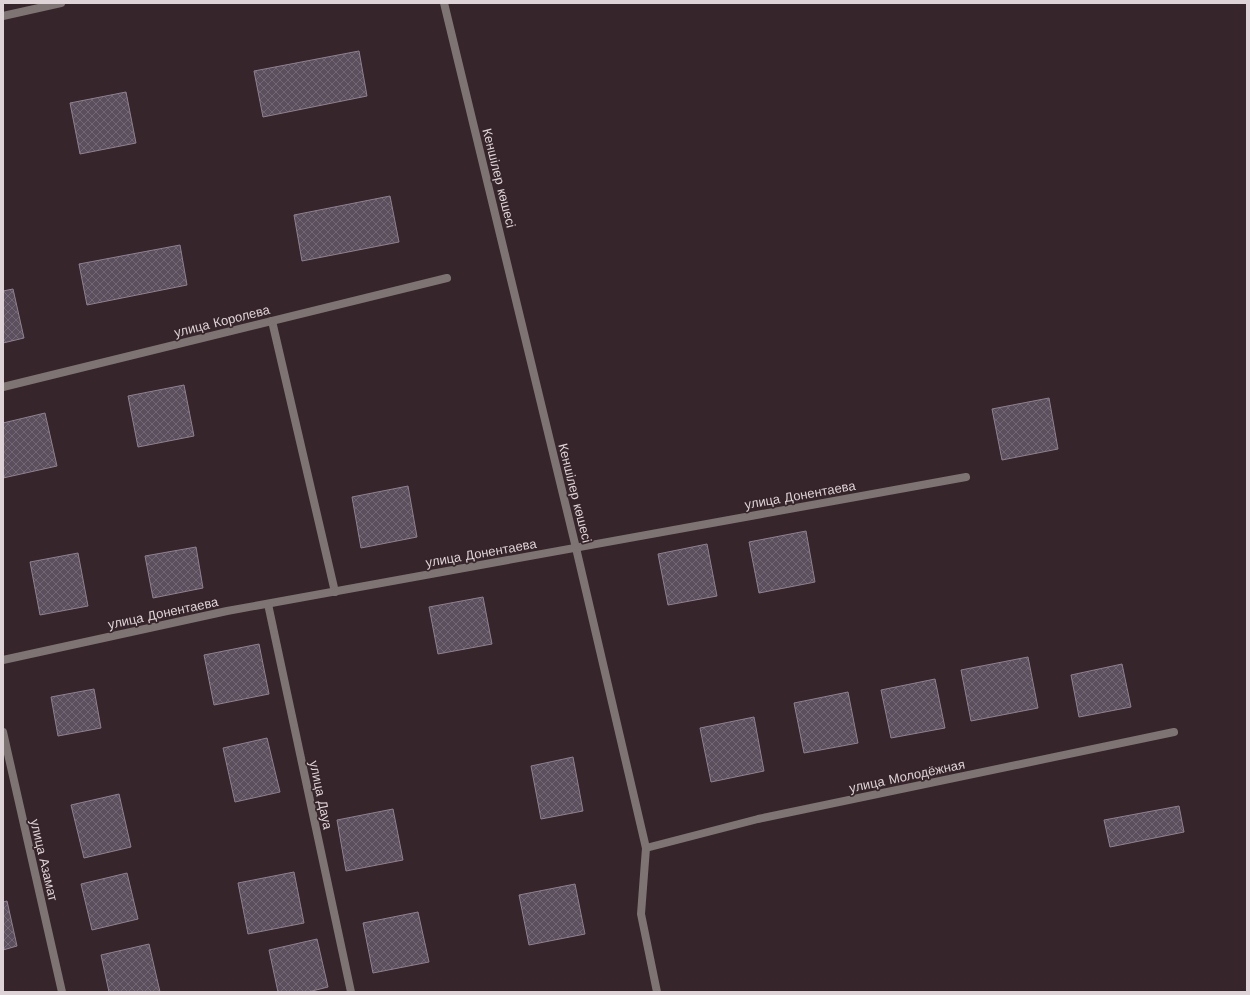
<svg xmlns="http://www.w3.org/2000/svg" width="1250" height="995" font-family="'Work Sans',sans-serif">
<defs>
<pattern id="building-cross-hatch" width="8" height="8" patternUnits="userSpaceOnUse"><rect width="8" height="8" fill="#5c4f5d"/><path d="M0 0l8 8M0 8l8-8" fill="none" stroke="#736774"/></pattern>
</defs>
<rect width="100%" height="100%" fill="#36252b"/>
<g fill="url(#building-cross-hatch)" stroke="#8f8190">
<polygon points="359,51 367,96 263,117 254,71"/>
<polygon points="126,92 136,143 80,154 70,103"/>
<polygon points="390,196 399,242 302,261 294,215"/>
<polygon points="180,245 187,285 87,305 79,264"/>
<polygon points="13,289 24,338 3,343 3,291"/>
<polygon points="184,385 194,436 138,447 128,396"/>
<polygon points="1049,398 1058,449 1002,460 992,409"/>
<polygon points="45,413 57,466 3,478 3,423"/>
<polygon points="408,486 417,537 361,548 352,497"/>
<polygon points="806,531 815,582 759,593 749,542"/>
<polygon points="707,544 717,596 668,605 658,554"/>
<polygon points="196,547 203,588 153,598 145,556"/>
<polygon points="78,553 88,606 40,615 30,562"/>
<polygon points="483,597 492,644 438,654 429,607"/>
<polygon points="259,644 269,694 214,705 204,655"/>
<polygon points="1028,657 1038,708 971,721 961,670"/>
<polygon points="1122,664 1131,707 1079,717 1071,675"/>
<polygon points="935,679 945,728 891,738 881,690"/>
<polygon points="94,689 101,728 58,736 51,697"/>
<polygon points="848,692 858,743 804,753 794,703"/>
<polygon points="754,717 764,771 711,782 700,728"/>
<polygon points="267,738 280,792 235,802 223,748"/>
<polygon points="573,757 583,811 541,819 531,766"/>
<polygon points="119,794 131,847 84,858 71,805"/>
<polygon points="1179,806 1184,832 1110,847 1104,820"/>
<polygon points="393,809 403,860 346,871 337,820"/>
<polygon points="294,872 304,923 248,934 238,883"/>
<polygon points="127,873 138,919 92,930 81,884"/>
<polygon points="575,884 585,934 529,945 519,895"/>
<polygon points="7,901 17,946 3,950 3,902"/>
<polygon points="418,912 429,962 373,973 363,923"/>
<polygon points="317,939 328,987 308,992 278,992 269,950"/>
<polygon points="149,944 160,992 109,992 101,955"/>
</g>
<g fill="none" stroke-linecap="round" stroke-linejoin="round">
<polyline stroke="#7e7473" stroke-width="8" points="272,321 335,592"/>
<g stroke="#7e7473" stroke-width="8">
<polyline points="444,3 576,548 646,848 641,914 657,992"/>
<polyline points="3,16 61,3"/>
<polyline points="3,387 447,278"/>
<polyline points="268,604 351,992"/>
<polyline points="3,660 227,611 966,477"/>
<polyline points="3,732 62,992"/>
<polyline points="646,848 758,819 1174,732"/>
</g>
</g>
<g text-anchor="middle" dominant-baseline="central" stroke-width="3.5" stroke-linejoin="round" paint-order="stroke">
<g font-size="13" fill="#ded3d6" stroke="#36252b">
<text transform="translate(499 178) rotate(76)">Кеншілер көшесі</text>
<text transform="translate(222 321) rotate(-14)">улица Королева</text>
<text transform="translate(575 493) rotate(76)">Кеншілер көшесі</text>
<text transform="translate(800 495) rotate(-10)">улица Донентаева</text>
<text transform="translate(481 553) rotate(-10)">улица Донентаева</text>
<text transform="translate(163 613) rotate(-12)">улица Донентаева</text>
<text transform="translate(907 776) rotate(-12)">улица Молодёжная</text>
<text transform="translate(321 795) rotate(78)">улица Дауа</text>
<text transform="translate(44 860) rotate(77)">улица Азамат</text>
</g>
</g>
<rect width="1250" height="995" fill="none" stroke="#ded3d6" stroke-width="8"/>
</svg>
